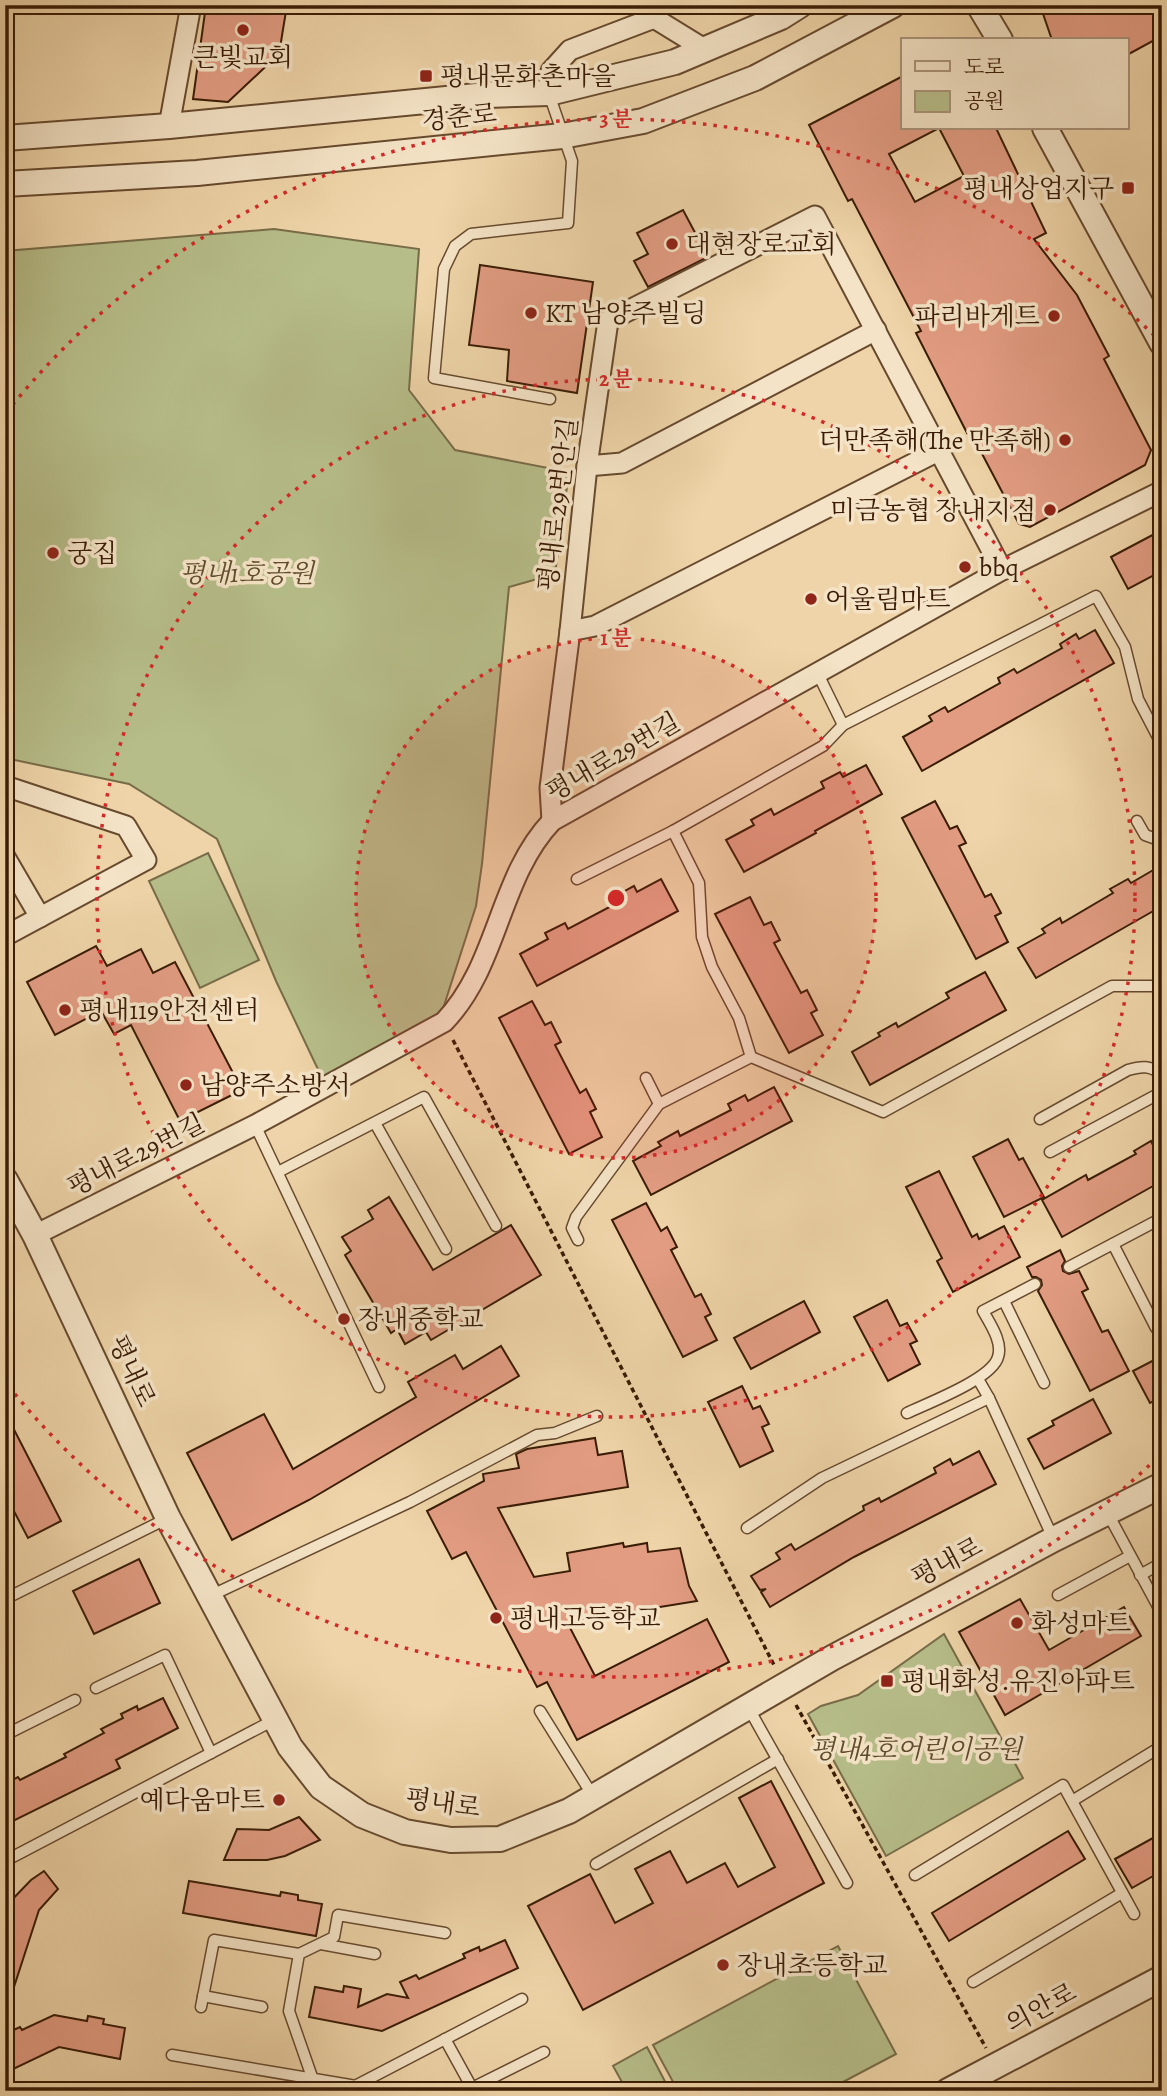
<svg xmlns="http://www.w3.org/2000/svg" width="1167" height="2096" font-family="Alegreya,'Noto Serif KR',serif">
<rect width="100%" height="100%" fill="#eed4a8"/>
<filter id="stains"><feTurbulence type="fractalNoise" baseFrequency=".00286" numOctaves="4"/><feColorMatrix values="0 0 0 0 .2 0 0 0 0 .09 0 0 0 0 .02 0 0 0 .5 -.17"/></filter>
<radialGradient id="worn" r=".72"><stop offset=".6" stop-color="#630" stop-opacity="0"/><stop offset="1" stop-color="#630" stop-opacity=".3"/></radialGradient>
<g fill="#b6bd89" stroke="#786c48" stroke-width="2">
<polygon points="274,229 419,249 409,390 455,450 569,472 555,574 509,587 482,864 476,906 441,1015 324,1082 276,981 217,839 129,784 5,758 5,251"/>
<polygon points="208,853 259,960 200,988 149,881"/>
<polygon points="944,1634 1023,1778 886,1856 808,1714 821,1706 858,1695"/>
<polygon points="838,1946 896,2054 826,2091 678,2091 653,2045"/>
<polygon points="647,2047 670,2091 627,2091 613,2066"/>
</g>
<g fill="#e29c82" stroke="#3a1c06" stroke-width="2" fill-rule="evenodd">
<polygon points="206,5 287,5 279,54 228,102 193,99"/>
<polygon points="1040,5 1162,5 1162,36 1127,55 1127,40 1052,40"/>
<path d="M 903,76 L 903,128 L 996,128 L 1046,233 L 1034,239 L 1077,295 L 1109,356 L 1104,359 L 1151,450 L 1145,465 L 1030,527 L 1019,524 L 970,431 L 967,433 L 916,333 L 921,331 L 852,199 L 848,201 L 809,125 ZM 939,128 L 964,176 L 915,202 L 889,154 Z"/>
<polygon points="683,210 708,257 648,287 634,261 648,254 637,233"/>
<polygon points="480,265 593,282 577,393 507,381 509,350 469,345"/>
<polygon points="1162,530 1162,571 1128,589 1111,557"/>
<polygon points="1095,630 1114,663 922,771 903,737 932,721 929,716 945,707 948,712 1000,683 998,678 1014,669 1017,673 1062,648 1060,644 1076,634 1079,639"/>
<polygon points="866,765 882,794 815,831 816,833 744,872 726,840 754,825 751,820 771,809 774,815 824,788 821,782 840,772 843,777"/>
<polygon points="935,801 950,829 957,826 966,843 959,846 985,897 991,894 1001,913 995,916 1008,942 976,959 902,818"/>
<polygon points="1155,869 1162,880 1162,906 1036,978 1018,948 1045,933 1042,929 1060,918 1062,923 1113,893 1110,889 1128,879 1131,883"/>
<polygon points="661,879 678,911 537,986 520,954 548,939 545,933 565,923 568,929 619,902 616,896 634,886 637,892"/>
<polygon points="750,897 764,925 771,922 780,940 774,943 801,993 807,990 817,1010 811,1013 823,1035 789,1053 715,914"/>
<polygon points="96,946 107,966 141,949 153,973 175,962 242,1090 180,1121 131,1025 114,1034 101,1011 55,1035 27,982"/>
<polygon points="985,972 1006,1010 870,1085 852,1052 880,1036 878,1033 896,1023 898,1027 949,998 946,993"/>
<polygon points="532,1001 545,1025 551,1022 561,1042 555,1045 580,1093 586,1089 596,1109 590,1112 602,1137 569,1154 499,1018"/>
<polygon points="774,1087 792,1121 651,1195 633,1161 661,1146 658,1142 678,1131 680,1136 731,1110 728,1104 745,1095 748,1101"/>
<polygon points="1008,1139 1019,1160 1023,1158 1044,1197 1004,1217 973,1157"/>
<polygon points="1162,1140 1162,1181 1062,1237 1042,1200 1086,1175 1088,1180 1136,1154 1134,1151 1151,1141 1153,1145"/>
<polygon points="939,1171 972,1237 977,1234 979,1239 1004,1226 1020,1257 953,1292 937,1261 942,1258 906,1187"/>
<polygon points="389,1197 433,1270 511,1225 541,1275 431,1340 426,1332 405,1344 397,1329 391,1333 345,1255 351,1251 342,1237 373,1219 368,1210"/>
<polygon points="646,1203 661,1231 667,1227 677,1247 671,1250 695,1297 701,1294 711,1314 705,1317 717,1340 683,1357 612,1220"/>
<polygon points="1060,1250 1065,1261 1062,1266 1063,1271 1069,1274 1079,1271 1088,1289 1082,1292 1102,1332 1108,1330 1129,1371 1090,1391 1038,1291 1042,1285 1041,1280 1036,1277 1032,1277 1027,1267"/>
<polygon points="887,1300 900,1326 907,1323 917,1341 910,1344 920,1364 888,1381 854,1317"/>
<polygon points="804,1301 820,1332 751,1369 734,1338"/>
<polygon points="501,1346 519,1376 309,1500 232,1540 187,1453 264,1414 293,1469 416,1397 408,1382 455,1355 463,1369"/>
<polygon points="1162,1356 1162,1397 1150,1403 1133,1371"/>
<polygon points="742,1386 753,1409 760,1406 769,1424 762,1427 773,1451 740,1467 708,1402"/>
<polygon points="1093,1399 1111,1433 1044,1469 1028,1439 1054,1425 1052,1421"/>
<polygon points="5,1412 61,1521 28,1538 5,1494"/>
<polygon points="595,1438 598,1455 622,1451 628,1487 498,1508 534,1577 570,1571 567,1553 623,1543 624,1547 647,1543 648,1552 680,1548 689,1586 697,1601 567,1622 595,1676 707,1619 729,1662 577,1740 547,1682 537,1687 466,1552 452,1559 427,1511 484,1481 483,1474 519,1468 516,1454 527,1449"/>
<polygon points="979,1451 996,1484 854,1557 770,1607 761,1592 766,1589 760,1590 751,1576 780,1559 776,1553 791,1544 795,1550 864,1510 863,1506 879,1498 881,1502 936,1473 934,1468 950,1459 953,1465"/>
<polygon points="139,1559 160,1603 94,1634 73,1591"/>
<polygon points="1020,1599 1049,1650 1124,1607 1141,1636 1005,1715 959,1632"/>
<polygon points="163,1698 178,1728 116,1760 120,1768 5,1825 5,1784 18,1777 20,1780 66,1757 64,1754 104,1733 101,1729 123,1718 121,1714 137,1706 138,1710"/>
<polygon points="771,1781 824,1883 583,2010 528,1906 590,1874 615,1923 653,1903 635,1869 670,1851 687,1883 725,1863 738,1887 775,1867 739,1798"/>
<polygon points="299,1817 320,1840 285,1856 267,1860 224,1860 237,1829 269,1830"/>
<polygon points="1068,1831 1085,1859 949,1941 932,1913"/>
<polygon points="1162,1833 1162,1871 1132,1888 1115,1859"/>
<polygon points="44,1871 58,1889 39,1910 13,1990 5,1985 5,1907 31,1880"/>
<polygon points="189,1881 280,1896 281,1892 298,1895 298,1900 322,1904 316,1936 183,1913"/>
<polygon points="505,1940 518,1968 382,2031 309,2017 315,1987 343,1992 344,1986 361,1989 358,2007 387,1994 408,1998 400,1982 416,1975 419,1979 465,1958 463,1954 479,1947 480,1951"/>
<polygon points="54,2015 87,2021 88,2016 104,2019 103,2024 125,2028 120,2059 59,2047 5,2073 5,2034 20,2027 22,2030"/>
</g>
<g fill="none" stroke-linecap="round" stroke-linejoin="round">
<defs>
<g id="service">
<polyline points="549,94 572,161 568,223 471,234 455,246 444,269 434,378 550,399"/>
<polyline points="817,672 843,725"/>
<polyline points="1137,821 1145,835 1162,841"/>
<polyline points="673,831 699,883 702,937 712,967 739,1018 751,1057"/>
<polyline points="577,879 673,831 823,746 843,725 1096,596 1125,647 1138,699 1162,745"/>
<polyline points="646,1078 659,1104"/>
<path d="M 1040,1119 L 1128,1070 C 1141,1066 1151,1065 1162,1075"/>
<polyline points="375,1123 446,1249"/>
<polyline points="255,1125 379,1387"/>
<polyline points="1050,1152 1162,1092"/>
<polyline points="278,1172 424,1097 496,1226"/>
<polyline points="578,1240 572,1228 576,1217 659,1104 751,1057 883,1112 1112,986 1162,986"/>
<polyline points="1113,1244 1156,1328 1162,1325"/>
<polyline points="1069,1267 1162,1218"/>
<polyline points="1004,1301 1044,1383"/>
<polyline points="978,1379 989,1398 1053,1538"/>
<path d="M 907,1413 C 928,1403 992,1379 998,1357 C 1003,1342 990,1324 983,1311 L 1035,1284"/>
<polyline points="1107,1512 1162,1614"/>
<polyline points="747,1528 822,1478 989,1398"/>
<polyline points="1140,1575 1162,1563"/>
<polyline points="1058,1595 1130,1556"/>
<polyline points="210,1596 410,1502 537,1435 555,1433 597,1416"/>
<polyline points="5,1599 168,1518"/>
<polyline points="96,1688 165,1655 211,1753"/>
<polyline points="748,1707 847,1883"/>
<polyline points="540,1711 593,1796"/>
<polyline points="5,1735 75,1700"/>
<polyline points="1072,1801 1162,1746"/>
<polyline points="5,1861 274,1720"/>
<polyline points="596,1864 778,1759"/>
<polyline points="915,1875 1063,1785 1134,1914"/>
<polyline points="321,1944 375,1954"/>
<polyline points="973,1982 1122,1893"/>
<polyline points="5,1992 6,1992"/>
<polyline points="203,1996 262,2007"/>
<polyline points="201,2007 214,1940 299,1954"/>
<polyline points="445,2039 472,2088"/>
<polyline points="172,2055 386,2091"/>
<polyline points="357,2085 522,1999"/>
<polyline points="311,2091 312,2077 289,2011 299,1954 334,1937 338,1915 445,1933"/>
<polyline points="472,2091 472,2088 544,2052"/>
</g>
<g id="minor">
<polyline points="654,18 706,50"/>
<polyline points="549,93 551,71 570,50 654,18"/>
<polyline points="169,126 191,5"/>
<polyline points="587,466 622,463 876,330"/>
<polyline points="570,631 595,626 940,450"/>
<polyline points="5,786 126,826 146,860 5,936"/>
<polyline points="552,821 550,788 570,631 587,466 608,321 815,216 1002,570"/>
<polyline points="5,857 40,917"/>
<path d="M 35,1235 L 255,1125 L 444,1022 C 499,965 498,878 552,821 L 1002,570 L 1162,491"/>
</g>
<g id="tertiary">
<polyline points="979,5 1000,40"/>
<polyline points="1045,128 1162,343"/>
<polyline points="5,138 169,126 487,95 549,93 675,62 781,17 800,5"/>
<polyline points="5,184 197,173 562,136 643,121 755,78 893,5"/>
<polyline points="5,1180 35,1235 168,1518 290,1747 321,1787 362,1815 405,1832 451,1840 500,1839 569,1811 832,1658 1054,1539 1162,1485"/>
<polyline points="948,2091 1162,1978"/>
</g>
</defs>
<use href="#service" stroke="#674a2e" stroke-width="13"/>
<use href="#minor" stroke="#674a2e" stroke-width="23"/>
<use href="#tertiary" stroke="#674a2e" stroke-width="28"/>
<g stroke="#3a1c06" stroke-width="3.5" stroke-dasharray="5 3.5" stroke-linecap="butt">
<polyline points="453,1040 774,1665"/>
<polyline points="796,1705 986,2048"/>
</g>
<use href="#service" stroke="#f4e3c6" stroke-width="10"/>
<use href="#minor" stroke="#f4e3c6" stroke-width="19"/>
<use href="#tertiary" stroke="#f4e3c6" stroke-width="24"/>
</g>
<circle cx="616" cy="898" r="260" fill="#d62828" fill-opacity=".12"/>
<g fill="none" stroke="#d62828" stroke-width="3.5" stroke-dasharray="3.5 7">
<circle cx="616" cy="898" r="260"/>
<circle cx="616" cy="898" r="519"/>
<path d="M1157 1458A779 779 0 0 1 6 1383M6 413A779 779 0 0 1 1157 338"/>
</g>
<g fill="#8f2418" stroke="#f4e3c6" stroke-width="2.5">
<circle cx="243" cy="30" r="7"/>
<rect x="419" y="69" width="14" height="14" rx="3.5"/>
<rect x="1121" y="181" width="14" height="14" rx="3.5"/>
<circle cx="672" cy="244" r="7"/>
<circle cx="531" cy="313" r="7"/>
<circle cx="1054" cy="316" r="7"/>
<circle cx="1065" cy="440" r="7"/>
<circle cx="1050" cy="510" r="7"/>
<circle cx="53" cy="553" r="7"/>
<circle cx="965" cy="567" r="7"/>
<circle cx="811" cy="599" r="7"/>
<circle cx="65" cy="1010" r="7"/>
<circle cx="186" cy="1085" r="7"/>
<circle cx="344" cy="1319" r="7"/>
<circle cx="496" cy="1618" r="7"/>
<circle cx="1017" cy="1623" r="7"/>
<rect x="880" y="1674" width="14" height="14" rx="3.5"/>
<circle cx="279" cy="1800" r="7"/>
<circle cx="723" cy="1965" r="7"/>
</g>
<g text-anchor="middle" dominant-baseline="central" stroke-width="7" stroke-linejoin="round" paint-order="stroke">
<g font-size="26" fill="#3a1c06" stroke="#f4e3c6" text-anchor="start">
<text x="243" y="57" text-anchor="middle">큰빛교회</text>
<text x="440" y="76">평내문화촌마을</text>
<text x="1114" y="188" text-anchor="end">평내상업지구</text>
<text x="686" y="244">대현장로교회</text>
<text x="545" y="313">KT 남양주빌딩</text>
<text x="1040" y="316" text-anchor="end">파리바게트</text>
<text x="1051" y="440" text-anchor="end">더만족해(The 만족해)</text>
<text x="1036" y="510" text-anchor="end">미금농협 장내지점</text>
<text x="67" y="553">궁집</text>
<text x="979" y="567">bbq</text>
<text x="825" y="599">어울림마트</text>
<text x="79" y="1010">평내119안전센터</text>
<text x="200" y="1085">남양주소방서</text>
<text x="358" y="1319">장내중학교</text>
<text x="510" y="1618">평내고등학교</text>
<text x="1031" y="1623">화성마트</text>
<text x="901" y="1681">평내화성.유진아파트</text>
<text x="265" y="1800" text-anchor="end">예다움마트</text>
<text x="737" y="1965">장내초등학교</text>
</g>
<g font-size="26" fill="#3a1c06" stroke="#f4e3c6">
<text transform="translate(459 117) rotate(-6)">경춘로</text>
<text transform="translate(558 504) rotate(-83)">평내로29번안길</text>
<text transform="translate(613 757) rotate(-30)">평내로29번길</text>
<text transform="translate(136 1155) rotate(-27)">평내로29번길</text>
<text transform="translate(132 1371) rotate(65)">평내로</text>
<text transform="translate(947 1562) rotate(-28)">평내로</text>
<text transform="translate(443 1803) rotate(8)">평내로</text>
<text transform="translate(1041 2008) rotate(-28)">의안로</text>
</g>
<g font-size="26" font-style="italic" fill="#5f4c2d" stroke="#f4e3c6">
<text x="247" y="573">평내1호공원</text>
<text x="916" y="1749">평내4호어린이공원</text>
</g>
</g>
<circle cx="616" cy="898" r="10" fill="#d62828" stroke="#f4e3c6" stroke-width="3.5"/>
<g font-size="21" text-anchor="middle" font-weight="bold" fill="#d62828" stroke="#f4e3c6" stroke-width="7" stroke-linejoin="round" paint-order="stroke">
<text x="616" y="126">3 분</text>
<text x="616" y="386">2 분</text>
<text x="616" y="645">1 분</text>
</g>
<rect width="1167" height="2096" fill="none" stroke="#eed4a8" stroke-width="28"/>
<rect x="7" y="7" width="1153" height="2082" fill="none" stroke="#3a1c06" stroke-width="3.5"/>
<rect x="14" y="14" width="1139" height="2068" fill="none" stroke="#3a1c06" stroke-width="2"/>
<rect x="901" y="38" width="228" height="91" fill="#f4e3c6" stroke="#aa9379" stroke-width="2"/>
<rect x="915" y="61" width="35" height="10" fill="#f4e3c6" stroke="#aa9379" stroke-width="2"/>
<text x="964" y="74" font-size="21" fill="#3a1c06">도로</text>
<rect x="915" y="91" width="35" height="21" fill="#b6bd89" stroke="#aa9379" stroke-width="2"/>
<text x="964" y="108" font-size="21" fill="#3a1c06">공원</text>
<rect width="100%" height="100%" filter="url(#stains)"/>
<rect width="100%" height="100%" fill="url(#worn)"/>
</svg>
